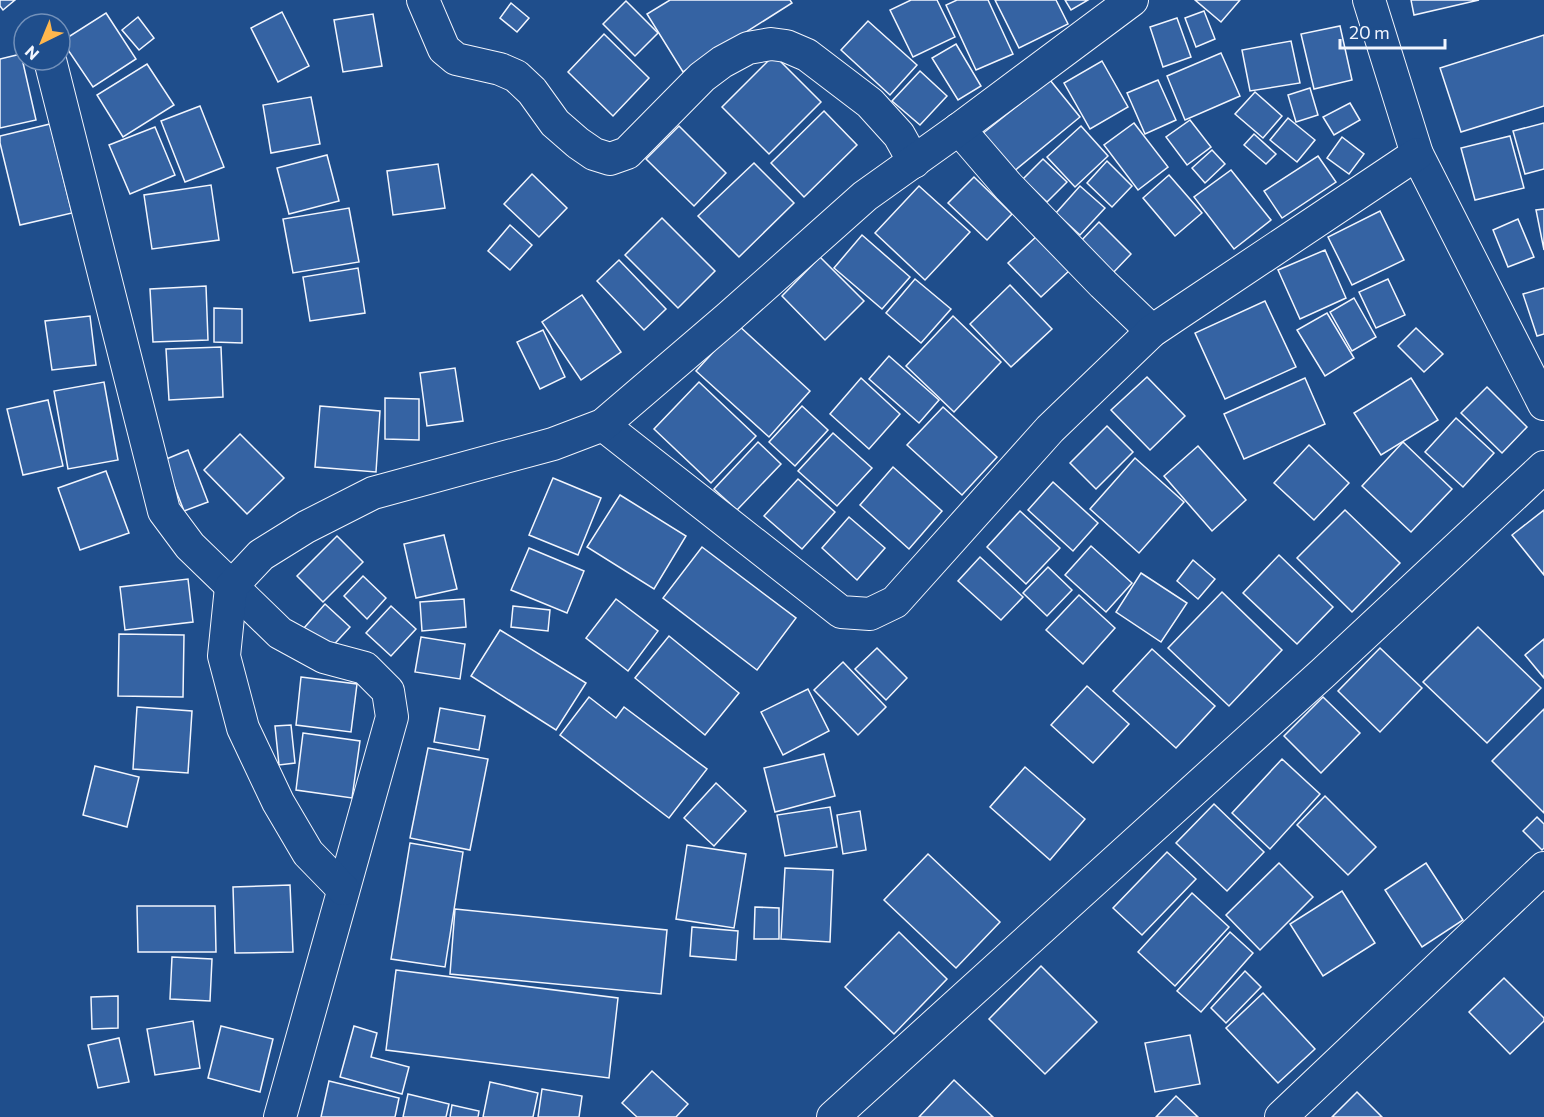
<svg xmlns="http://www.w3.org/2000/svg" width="1544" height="1117" font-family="Commissioner,sans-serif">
<rect width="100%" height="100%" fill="#1f4e8c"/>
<g fill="#3563a3" stroke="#f2f6ff" stroke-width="1.5">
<polygon points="0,0 15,0 3,10 0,6"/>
<polygon points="670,0 790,0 792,3 683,72 647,14"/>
<polygon points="911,0 937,0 955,37 913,57 890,10"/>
<polygon points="957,0 988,0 1013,54 976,70 946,5"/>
<polygon points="995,0 1056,0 1068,24 1019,48"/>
<polygon points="1065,0 1088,0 1071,10"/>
<polygon points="1195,0 1240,0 1221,22"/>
<polygon points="1411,0 1479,0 1414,15"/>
<polygon points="626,1 658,33 635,56 603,24"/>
<polygon points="511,3 529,18 517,32 500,18"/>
<polygon points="1204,11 1215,39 1196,47 1185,18"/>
<polygon points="282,12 309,66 278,82 251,28"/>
<polygon points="106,13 136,59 93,87 62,41"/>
<polygon points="373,14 382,66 343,72 334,20"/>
<polygon points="138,17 154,38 139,50 122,30"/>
<polygon points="1177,18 1191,57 1163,67 1150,27"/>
<polygon points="868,21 917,65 890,95 841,50"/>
<polygon points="1340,26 1352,80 1314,89 1301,34"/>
<polygon points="604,34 649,78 613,116 568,72"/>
<polygon points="1544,35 1544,106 1461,132 1440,68"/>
<polygon points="1291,41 1300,83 1250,91 1242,50"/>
<polygon points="956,44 981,86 958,100 932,58"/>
<polygon points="1221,53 1240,96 1185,120 1167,76"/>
<polygon points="21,54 36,120 0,128 0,59"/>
<polygon points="774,55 821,102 769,154 722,107"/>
<polygon points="1102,61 1128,107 1090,129 1064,83"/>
<polygon points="147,64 174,105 123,137 97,95"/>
<polygon points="920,71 947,96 920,125 892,101"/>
<polygon points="1050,80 1080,117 1013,172 982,134"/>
<polygon points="1158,80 1176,120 1145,134 1127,93"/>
<polygon points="1310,88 1318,115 1296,122 1288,95"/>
<polygon points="1255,92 1282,116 1263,138 1235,114"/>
<polygon points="311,97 320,144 271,153 263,105"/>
<polygon points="1350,103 1360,120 1334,135 1323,117"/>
<polygon points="200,106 224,167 185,182 161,121"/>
<polygon points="824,111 857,145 804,197 771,163"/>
<polygon points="1288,118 1315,140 1297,162 1270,140"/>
<polygon points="1190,120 1211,147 1187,165 1166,137"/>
<polygon points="1134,123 1168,167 1138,190 1104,145"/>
<polygon points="1544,123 1544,169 1525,174 1513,131"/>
<polygon points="50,124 72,213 20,225 0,143 0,136"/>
<polygon points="679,126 726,173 694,206 646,159"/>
<polygon points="1081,126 1108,156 1075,187 1047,157"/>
<polygon points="155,127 175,175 130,194 109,145"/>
<polygon points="1254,134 1276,154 1266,164 1244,145"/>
<polygon points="1510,136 1524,188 1475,200 1461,148"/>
<polygon points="1342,137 1364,154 1349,174 1327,158"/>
<polygon points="1212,150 1225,164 1205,183 1192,168"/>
<polygon points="327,155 339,201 289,214 277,168"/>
<polygon points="1318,156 1336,182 1282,218 1264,191"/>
<polygon points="1043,159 1067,182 1047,202 1023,179"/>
<polygon points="1107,161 1132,186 1112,207 1087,183"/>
<polygon points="754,163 794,203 739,257 698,216"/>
<polygon points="438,164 445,208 393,215 387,171"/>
<polygon points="1231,170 1271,220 1234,249 1194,197"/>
<polygon points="532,174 567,208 539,237 504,204"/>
<polygon points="1169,175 1202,213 1175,236 1143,198"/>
<polygon points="974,177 1012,214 987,240 948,203"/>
<polygon points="211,185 219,240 152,249 144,195"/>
<polygon points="919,186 970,232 925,280 875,233"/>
<polygon points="1080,186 1105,208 1080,235 1056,213"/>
<polygon points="349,208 359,262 293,273 283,219"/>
<polygon points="1544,209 1544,250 1536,210"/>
<polygon points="1380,211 1404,260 1352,285 1328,237"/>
<polygon points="662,218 715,271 678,308 625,255"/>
<polygon points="1518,219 1534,257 1508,267 1493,230"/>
<polygon points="1099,222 1131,254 1110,276 1078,244"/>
<polygon points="510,225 532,245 510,270 488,251"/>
<polygon points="862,235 910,277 882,309 834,268"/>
<polygon points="1038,235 1070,270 1041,297 1008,263"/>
<polygon points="1325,250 1346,298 1300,319 1278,270"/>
<polygon points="820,257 864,301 825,340 782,296"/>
<polygon points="619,260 666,309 644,330 597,281"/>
<polygon points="358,268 365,313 310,321 303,277"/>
<polygon points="915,279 951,309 921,343 886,313"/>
<polygon points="1388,279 1405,315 1376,328 1359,292"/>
<polygon points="1010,285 1052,329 1011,367 970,324"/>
<polygon points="206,286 208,340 153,342 150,289"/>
<polygon points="1544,288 1544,334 1537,336 1523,294"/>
<polygon points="582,295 621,352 581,380 542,322"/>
<polygon points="1354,298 1376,337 1352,351 1330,312"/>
<polygon points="1265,301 1296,367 1225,399 1195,333"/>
<polygon points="214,308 242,309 242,343 214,342"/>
<polygon points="1327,313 1354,358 1325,376 1297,330"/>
<polygon points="90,316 96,365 52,370 45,321"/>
<polygon points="953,316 1001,362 954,412 906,366"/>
<polygon points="738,325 810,391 769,437 696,371"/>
<polygon points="1416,328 1443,354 1424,372 1398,346"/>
<polygon points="543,330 565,377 540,389 517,342"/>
<polygon points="221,347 223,397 169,400 166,349"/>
<polygon points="889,356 939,400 919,423 869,379"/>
<polygon points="455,368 463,421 427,426 420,373"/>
<polygon points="1147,377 1185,416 1150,450 1111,410"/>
<polygon points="861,378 900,414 869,449 830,414"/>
<polygon points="1305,378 1325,424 1244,459 1224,414"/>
<polygon points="1411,378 1438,420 1381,455 1354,413"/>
<polygon points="104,382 118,460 68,469 54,391"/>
<polygon points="699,382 756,436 711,483 654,429"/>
<polygon points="1487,387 1527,427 1502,453 1461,413"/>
<polygon points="385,398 419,399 419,440 385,439"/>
<polygon points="48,400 63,466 23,475 7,409"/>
<polygon points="320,406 380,411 376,472 315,467"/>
<polygon points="802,406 828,430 795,466 769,442"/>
<polygon points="943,407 997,457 962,495 907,445"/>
<polygon points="1456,418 1494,453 1463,487 1425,452"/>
<polygon points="1107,426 1133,452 1096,489 1070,463"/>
<polygon points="833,433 872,468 837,506 798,471"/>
<polygon points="240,434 284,478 247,514 204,470"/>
<polygon points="758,442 781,464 737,510 714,489"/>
<polygon points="1403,442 1452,489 1411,532 1362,486"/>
<polygon points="1309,445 1349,483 1314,520 1274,483"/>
<polygon points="1198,446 1246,500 1212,531 1164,476"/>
<polygon points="188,450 208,502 184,511 164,460"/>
<polygon points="1135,458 1184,502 1139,553 1090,509"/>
<polygon points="893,467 942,511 909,549 860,505"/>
<polygon points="106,471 129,533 80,550 58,488"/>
<polygon points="553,478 601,498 578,555 529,535"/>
<polygon points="798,479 835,512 802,549 764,516"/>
<polygon points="1053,482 1098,523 1073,551 1028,510"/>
<polygon points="620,495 686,536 654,589 587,547"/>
<polygon points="1345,510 1400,563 1352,612 1297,558"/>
<polygon points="1544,510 1544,575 1512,535"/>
<polygon points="1020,511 1060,548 1026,584 987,547"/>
<polygon points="849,517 885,548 857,580 822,548"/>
<polygon points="444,535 457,589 416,598 404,544"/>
<polygon points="337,536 363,562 323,602 297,576"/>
<polygon points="1091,546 1132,583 1106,612 1065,575"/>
<polygon points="702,547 796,618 757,670 663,598"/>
<polygon points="529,548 584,571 567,613 511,590"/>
<polygon points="1279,555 1333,607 1297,644 1243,593"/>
<polygon points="980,557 1023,597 1001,620 958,581"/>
<polygon points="1193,560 1215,579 1198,599 1177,581"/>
<polygon points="1048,567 1072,590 1047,616 1023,593"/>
<polygon points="1141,573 1187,603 1161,642 1116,612"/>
<polygon points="363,576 386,598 367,619 344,596"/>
<polygon points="188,579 193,622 125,630 120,587"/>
<polygon points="1222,592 1282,650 1229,706 1168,648"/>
<polygon points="1079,595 1115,628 1083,664 1046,630"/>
<polygon points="464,599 466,627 422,631 420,602"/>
<polygon points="616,599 658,631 628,671 586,638"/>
<polygon points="325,604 350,627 328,651 304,628"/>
<polygon points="391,606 416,629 391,656 366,633"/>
<polygon points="513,606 550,610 548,631 511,627"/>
<polygon points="1478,627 1541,688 1487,743 1423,682"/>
<polygon points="500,630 586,683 556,730 471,676"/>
<polygon points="119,634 184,635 183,697 118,696"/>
<polygon points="669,636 739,693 705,735 635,678"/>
<polygon points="421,637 465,644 460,679 415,672"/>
<polygon points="1544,639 1544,678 1525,655"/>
<polygon points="877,648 907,678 886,700 855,669"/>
<polygon points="1380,648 1422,688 1380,732 1338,691"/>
<polygon points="1152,649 1215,706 1176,748 1113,691"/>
<polygon points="843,662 886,707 858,735 814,690"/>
<polygon points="301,677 357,684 351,732 296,725"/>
<polygon points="1087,686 1129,724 1093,763 1051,725"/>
<polygon points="808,689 829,731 783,755 761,712"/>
<polygon points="589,697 616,718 624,707 707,769 669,818 560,735"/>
<polygon points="1323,697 1360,733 1321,773 1284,736"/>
<polygon points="137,707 192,711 188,773 133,769"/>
<polygon points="440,708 485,716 479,750 434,742"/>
<polygon points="1544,709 1544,813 1492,761"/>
<polygon points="291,725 295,763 279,765 275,726"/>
<polygon points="303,733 360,741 352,798 296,790"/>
<polygon points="428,748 488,759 470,850 410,838"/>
<polygon points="824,754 835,796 775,812 764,768"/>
<polygon points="1282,759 1320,794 1270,849 1232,813"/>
<polygon points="95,766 139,777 127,827 83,815"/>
<polygon points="1025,767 1085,819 1050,860 990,807"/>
<polygon points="716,783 746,811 714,846 684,818"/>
<polygon points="1325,796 1376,847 1348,875 1297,825"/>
<polygon points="1214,804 1264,852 1227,891 1176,843"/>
<polygon points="830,807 837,847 785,856 777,815"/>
<polygon points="860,811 866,850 843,854 837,815"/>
<polygon points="1537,817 1544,824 1544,848 1542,850 1523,831"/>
<polygon points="410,843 463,852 445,967 391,959"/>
<polygon points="687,845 746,854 734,928 676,919"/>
<polygon points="1167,852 1196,879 1142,935 1113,908"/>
<polygon points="928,854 1000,922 956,968 884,900"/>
<polygon points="1279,863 1313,897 1260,950 1226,915"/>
<polygon points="1426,863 1463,920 1422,947 1385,890"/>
<polygon points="785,868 833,870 830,942 781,939"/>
<polygon points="290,885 293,952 235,953 233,887"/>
<polygon points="1342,891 1375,943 1323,976 1290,924"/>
<polygon points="1192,893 1229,927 1175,986 1138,952"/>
<polygon points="137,906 215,906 216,952 138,952"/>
<polygon points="755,907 779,908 779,939 754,939"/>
<polygon points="455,909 667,930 661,994 450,974"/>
<polygon points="692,927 738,931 736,960 690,956"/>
<polygon points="899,932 947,979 894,1034 845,987"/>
<polygon points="1230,932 1253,953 1201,1012 1177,991"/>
<polygon points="172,957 212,959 210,1001 170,999"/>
<polygon points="1041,966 1097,1022 1045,1074 989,1019"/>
<polygon points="396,970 618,998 609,1078 386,1050"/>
<polygon points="1245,971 1261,987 1226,1023 1211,1008"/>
<polygon points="1504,978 1544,1018 1544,1021 1510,1054 1469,1012"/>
<polygon points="1263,993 1315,1049 1278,1083 1226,1028"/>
<polygon points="118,996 118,1028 92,1029 91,997"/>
<polygon points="193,1021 200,1068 155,1075 147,1029"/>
<polygon points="221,1026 273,1039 260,1092 208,1078"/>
<polygon points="354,1026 377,1033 371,1057 409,1067 402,1094 340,1077"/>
<polygon points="1190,1035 1200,1084 1155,1092 1145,1043"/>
<polygon points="119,1038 129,1082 98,1088 88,1045"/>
<polygon points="652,1071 688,1104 676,1117 637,1117 622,1103"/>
<polygon points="954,1080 993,1117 919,1117"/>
<polygon points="329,1081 399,1098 395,1117 321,1117"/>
<polygon points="490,1082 538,1093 533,1117 483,1117"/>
<polygon points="542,1089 582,1096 579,1117 538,1117"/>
<polygon points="1357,1092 1382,1117 1332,1117"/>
<polygon points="408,1094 449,1104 446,1117 403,1117"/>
<polygon points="1176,1096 1198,1117 1156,1117"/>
<polygon points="452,1105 479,1111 478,1117 450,1117"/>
</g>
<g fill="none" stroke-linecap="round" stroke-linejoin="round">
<defs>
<g id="minor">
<polyline points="423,0 444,49 456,59 500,69 516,76 532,91 555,123 578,143 594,154 610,159 627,153 702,77 722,62 748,48 771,44 786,46 807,55 870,103 899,135 914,162"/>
<polyline points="1369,0 1417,154 1544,404"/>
<polyline points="50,60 164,511 190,546 280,633 324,657 365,668 388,691 392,717 280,1117"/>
<polyline points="959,129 1008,186 1103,284 1152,331"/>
<polyline points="603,425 841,612 870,614 895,602 1050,429 1152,331 1417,154"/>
<polyline points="343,889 308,853 278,802 243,728 224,656 231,587 261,555 306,527 373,493 553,444 603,425 728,318 865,196 959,129 1132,0"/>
<polyline points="833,1117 1323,673 1544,467"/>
<polyline points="1281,1117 1544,868"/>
</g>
</defs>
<use href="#minor" stroke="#f2f6ff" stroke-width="34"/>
<use href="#minor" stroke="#1f4e8c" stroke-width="32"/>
</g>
<g transform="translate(42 42) rotate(223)"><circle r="28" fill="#1f4e8c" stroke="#7391ba" stroke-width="1.5"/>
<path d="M0-4.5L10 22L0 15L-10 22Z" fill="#ffb74d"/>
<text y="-9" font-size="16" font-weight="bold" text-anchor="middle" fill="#f2f6ff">N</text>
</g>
<path d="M1340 39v9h105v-9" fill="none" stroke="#f2f6ff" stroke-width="3"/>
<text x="1349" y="39" font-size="18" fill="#f2f6ff" stroke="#1f4e8c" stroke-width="4.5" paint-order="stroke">20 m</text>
</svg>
